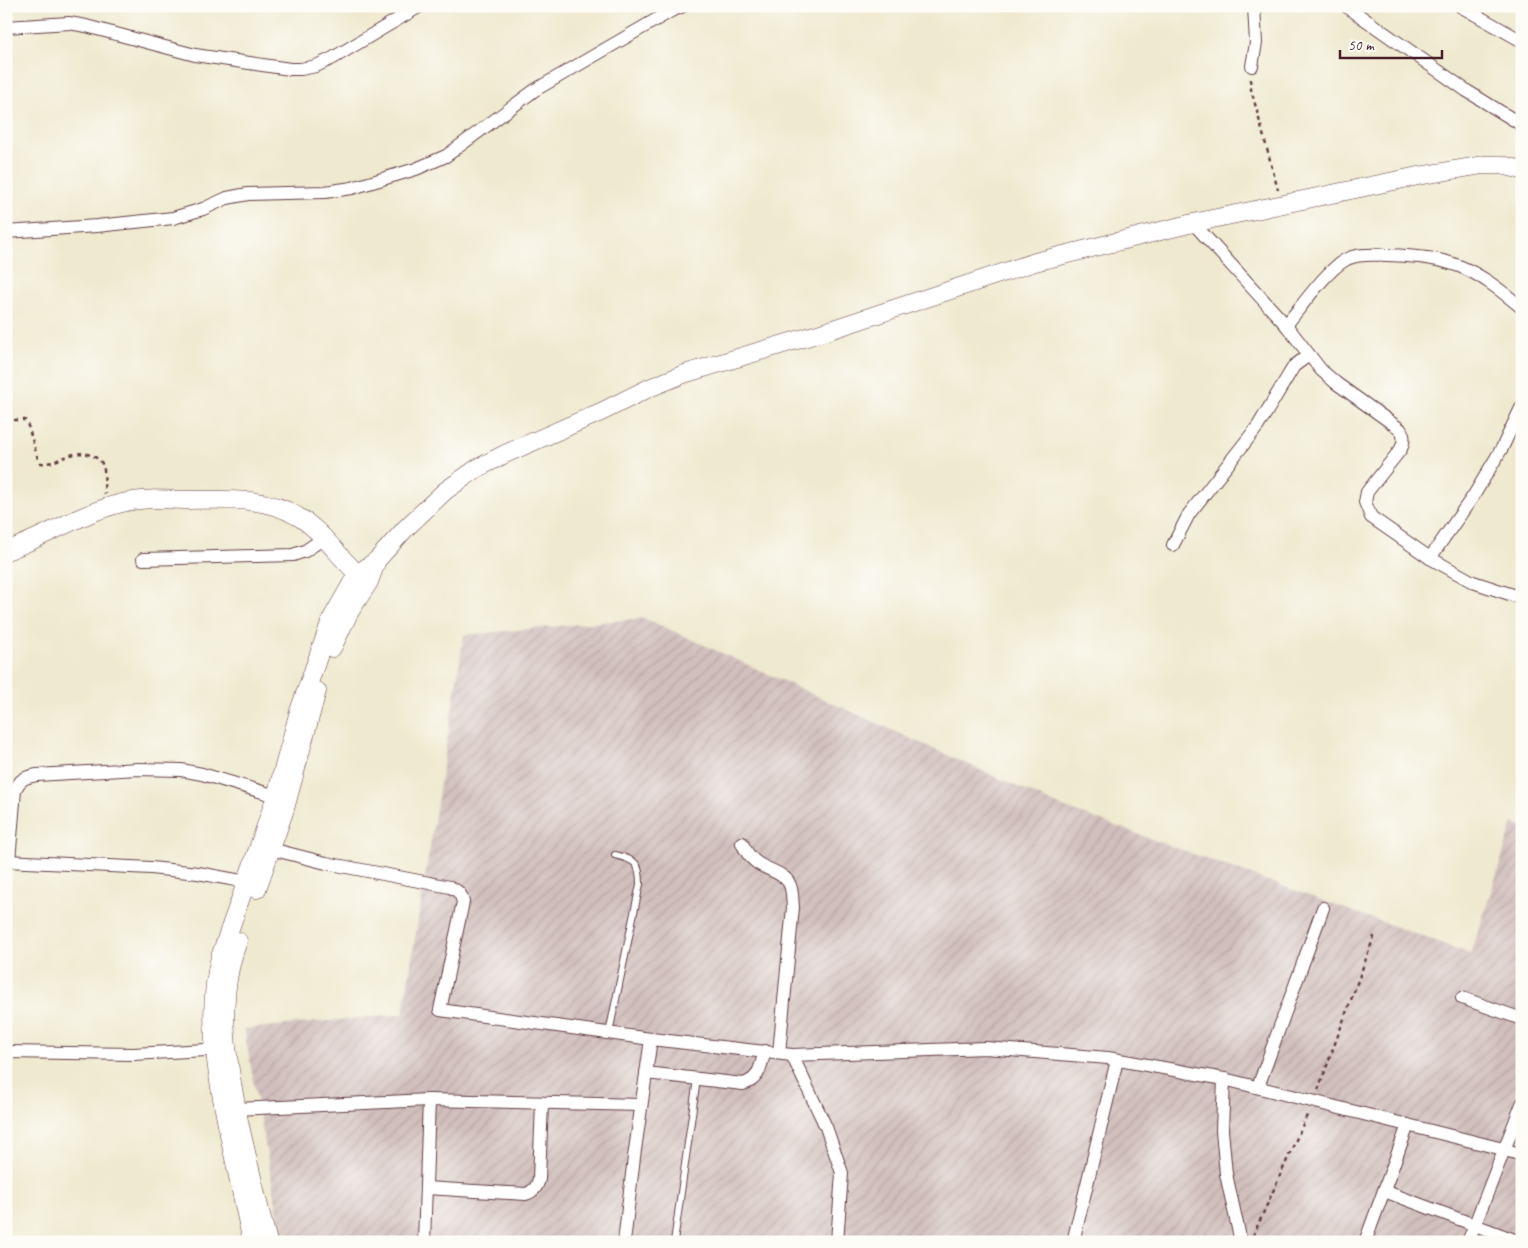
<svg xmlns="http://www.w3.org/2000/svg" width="1528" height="1248" font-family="Caveat,sans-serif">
<defs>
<pattern id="industrial-furrows" width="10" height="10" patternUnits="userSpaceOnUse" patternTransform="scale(1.25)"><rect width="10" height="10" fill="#d1bfbd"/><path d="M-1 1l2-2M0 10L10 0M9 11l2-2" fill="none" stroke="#b5a4a3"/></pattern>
</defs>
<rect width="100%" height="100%" fill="#fdfcf7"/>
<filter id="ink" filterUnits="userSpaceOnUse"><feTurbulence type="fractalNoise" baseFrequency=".02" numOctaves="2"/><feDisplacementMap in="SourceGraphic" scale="10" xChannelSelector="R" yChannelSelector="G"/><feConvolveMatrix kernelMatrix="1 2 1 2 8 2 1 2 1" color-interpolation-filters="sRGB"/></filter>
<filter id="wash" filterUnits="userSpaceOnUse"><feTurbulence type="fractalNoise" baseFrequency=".0096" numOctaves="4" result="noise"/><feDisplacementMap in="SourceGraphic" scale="20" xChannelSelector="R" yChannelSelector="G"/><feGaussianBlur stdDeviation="1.12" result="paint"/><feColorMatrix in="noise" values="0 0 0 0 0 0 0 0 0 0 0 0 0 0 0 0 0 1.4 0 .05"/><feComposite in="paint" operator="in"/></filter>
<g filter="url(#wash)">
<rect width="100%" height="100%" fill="#efe9cf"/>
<polygon fill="url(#industrial-furrows)" points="644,618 1060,806 1471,954 1513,823 1522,828 1522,1242 283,1242 244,1029 403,1014 464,635"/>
</g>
<g filter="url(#ink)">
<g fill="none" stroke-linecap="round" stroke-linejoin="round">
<defs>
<g id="lane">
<path d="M 609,1033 L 640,884 C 640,863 636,860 615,855"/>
<polyline points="674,1242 697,1079"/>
</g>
<g id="street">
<polyline points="1346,6 1467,91 1522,125"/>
<polyline points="1460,6 1522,41"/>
<polyline points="6,27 69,23 86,26 195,55 290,69 301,69 316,66 333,58 420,6"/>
<polyline points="1252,66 1256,43 1254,6"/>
<path d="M 1193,223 L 1286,325 L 1321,370 L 1336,383 L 1400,429 C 1405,436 1404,441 1401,449 L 1367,492 L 1365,502 L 1371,517 L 1430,558 L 1473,582 L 1522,598"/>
<polyline points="6,232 97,226 173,218 203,209 227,198 248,194 325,192 352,188 416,169 446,156 535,90 671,11 683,6"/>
<path d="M 1286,325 C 1301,307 1326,271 1345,260 C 1357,253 1373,255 1387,255 C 1452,257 1472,266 1522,308"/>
<polyline points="1173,545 1189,514 1258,426 1294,366 1309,355"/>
<polyline points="1430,558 1474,495 1502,448 1522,406"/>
<polyline points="143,559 293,555 305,551 324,538"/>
<path d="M 742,843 C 746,851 749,857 756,862 C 766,870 783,872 789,883 C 793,890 792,899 793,907 L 779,1053"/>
<path d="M 263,847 L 326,863 L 450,887 C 458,891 461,893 463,902 L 440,1010 L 651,1039 L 792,1055"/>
<polyline points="6,861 151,868 198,873 247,882"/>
<path d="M 9,861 L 15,790 C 20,779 25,777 37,775 L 138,769 L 181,770 L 202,774 L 276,796"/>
<polyline points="1462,998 1522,1019"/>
<polyline points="6,1052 133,1054 224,1049"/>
<path d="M 646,1073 L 743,1084 C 760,1079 760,1067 765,1051"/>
<polyline points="1258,1087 1323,908"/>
<polyline points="237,1109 429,1100 641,1105"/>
<path d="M 426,1188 L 526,1194 C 534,1191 537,1187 539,1179 L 542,1103"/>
<polyline points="1384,1191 1520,1242"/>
<polyline points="424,1242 429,1100"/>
<polyline points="624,1242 634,1157 651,1039"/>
<polyline points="837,1242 842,1173 826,1127 792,1055 986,1048 1108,1058 1224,1079"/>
<polyline points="1073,1242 1117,1060"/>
<polyline points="1241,1242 1226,1174 1222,1130 1224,1079 1503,1149 1522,1155"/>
<polyline points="1365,1242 1408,1125"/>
<polyline points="1468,1242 1522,1104"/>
</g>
<g id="secondary">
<path d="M 6,551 C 45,537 81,513 122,503 C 143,498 165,499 186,500 C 224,500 264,496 297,516 C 325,532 341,562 366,581"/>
<polyline points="332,648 350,611 369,582 377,560"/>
<polyline points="257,889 285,809 317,691"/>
<path d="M 238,941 C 215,1001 228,1066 240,1126 C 249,1165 258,1204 268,1242"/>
<path d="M 252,1242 C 245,1211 239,1180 232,1149 C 219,1087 204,1019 220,957 L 259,846 L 276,796 L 299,711 L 331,620 L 357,574 L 377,560 L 406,528 L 445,491 L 476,469 L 505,454 L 603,411 L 649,388 L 684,374 L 827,331 L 1035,262 L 1193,223 L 1418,176 L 1483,165 L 1502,165 L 1522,170"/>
</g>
</defs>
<use href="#lane" stroke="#633d44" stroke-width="8"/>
<use href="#street" stroke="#633d44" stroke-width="14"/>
<use href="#secondary" stroke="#633d44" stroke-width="19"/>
<g stroke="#633d44" stroke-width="2.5" stroke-dasharray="4 4" stroke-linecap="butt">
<polyline points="1250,79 1251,89 1278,190"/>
<path d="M 6,420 L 25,420 L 28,426 L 38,459 L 41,463 C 60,465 73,445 95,457 C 98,459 102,462 103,466 C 106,475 103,485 105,494"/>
<polyline points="1318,1090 1375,934"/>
<polyline points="1253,1236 1308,1113"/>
</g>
<use href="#lane" stroke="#fff" stroke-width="6"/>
<use href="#street" stroke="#fff" stroke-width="12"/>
<use href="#secondary" stroke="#fff" stroke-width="18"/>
</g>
</g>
<rect width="1528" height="1248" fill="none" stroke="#fdfcf7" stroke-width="25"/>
<path d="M1340 50v8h102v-8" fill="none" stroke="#4a1f2b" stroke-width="2.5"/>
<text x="1348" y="50" font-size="15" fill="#4a1f2b" stroke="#fdfcf7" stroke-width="4" paint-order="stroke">50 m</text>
</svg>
